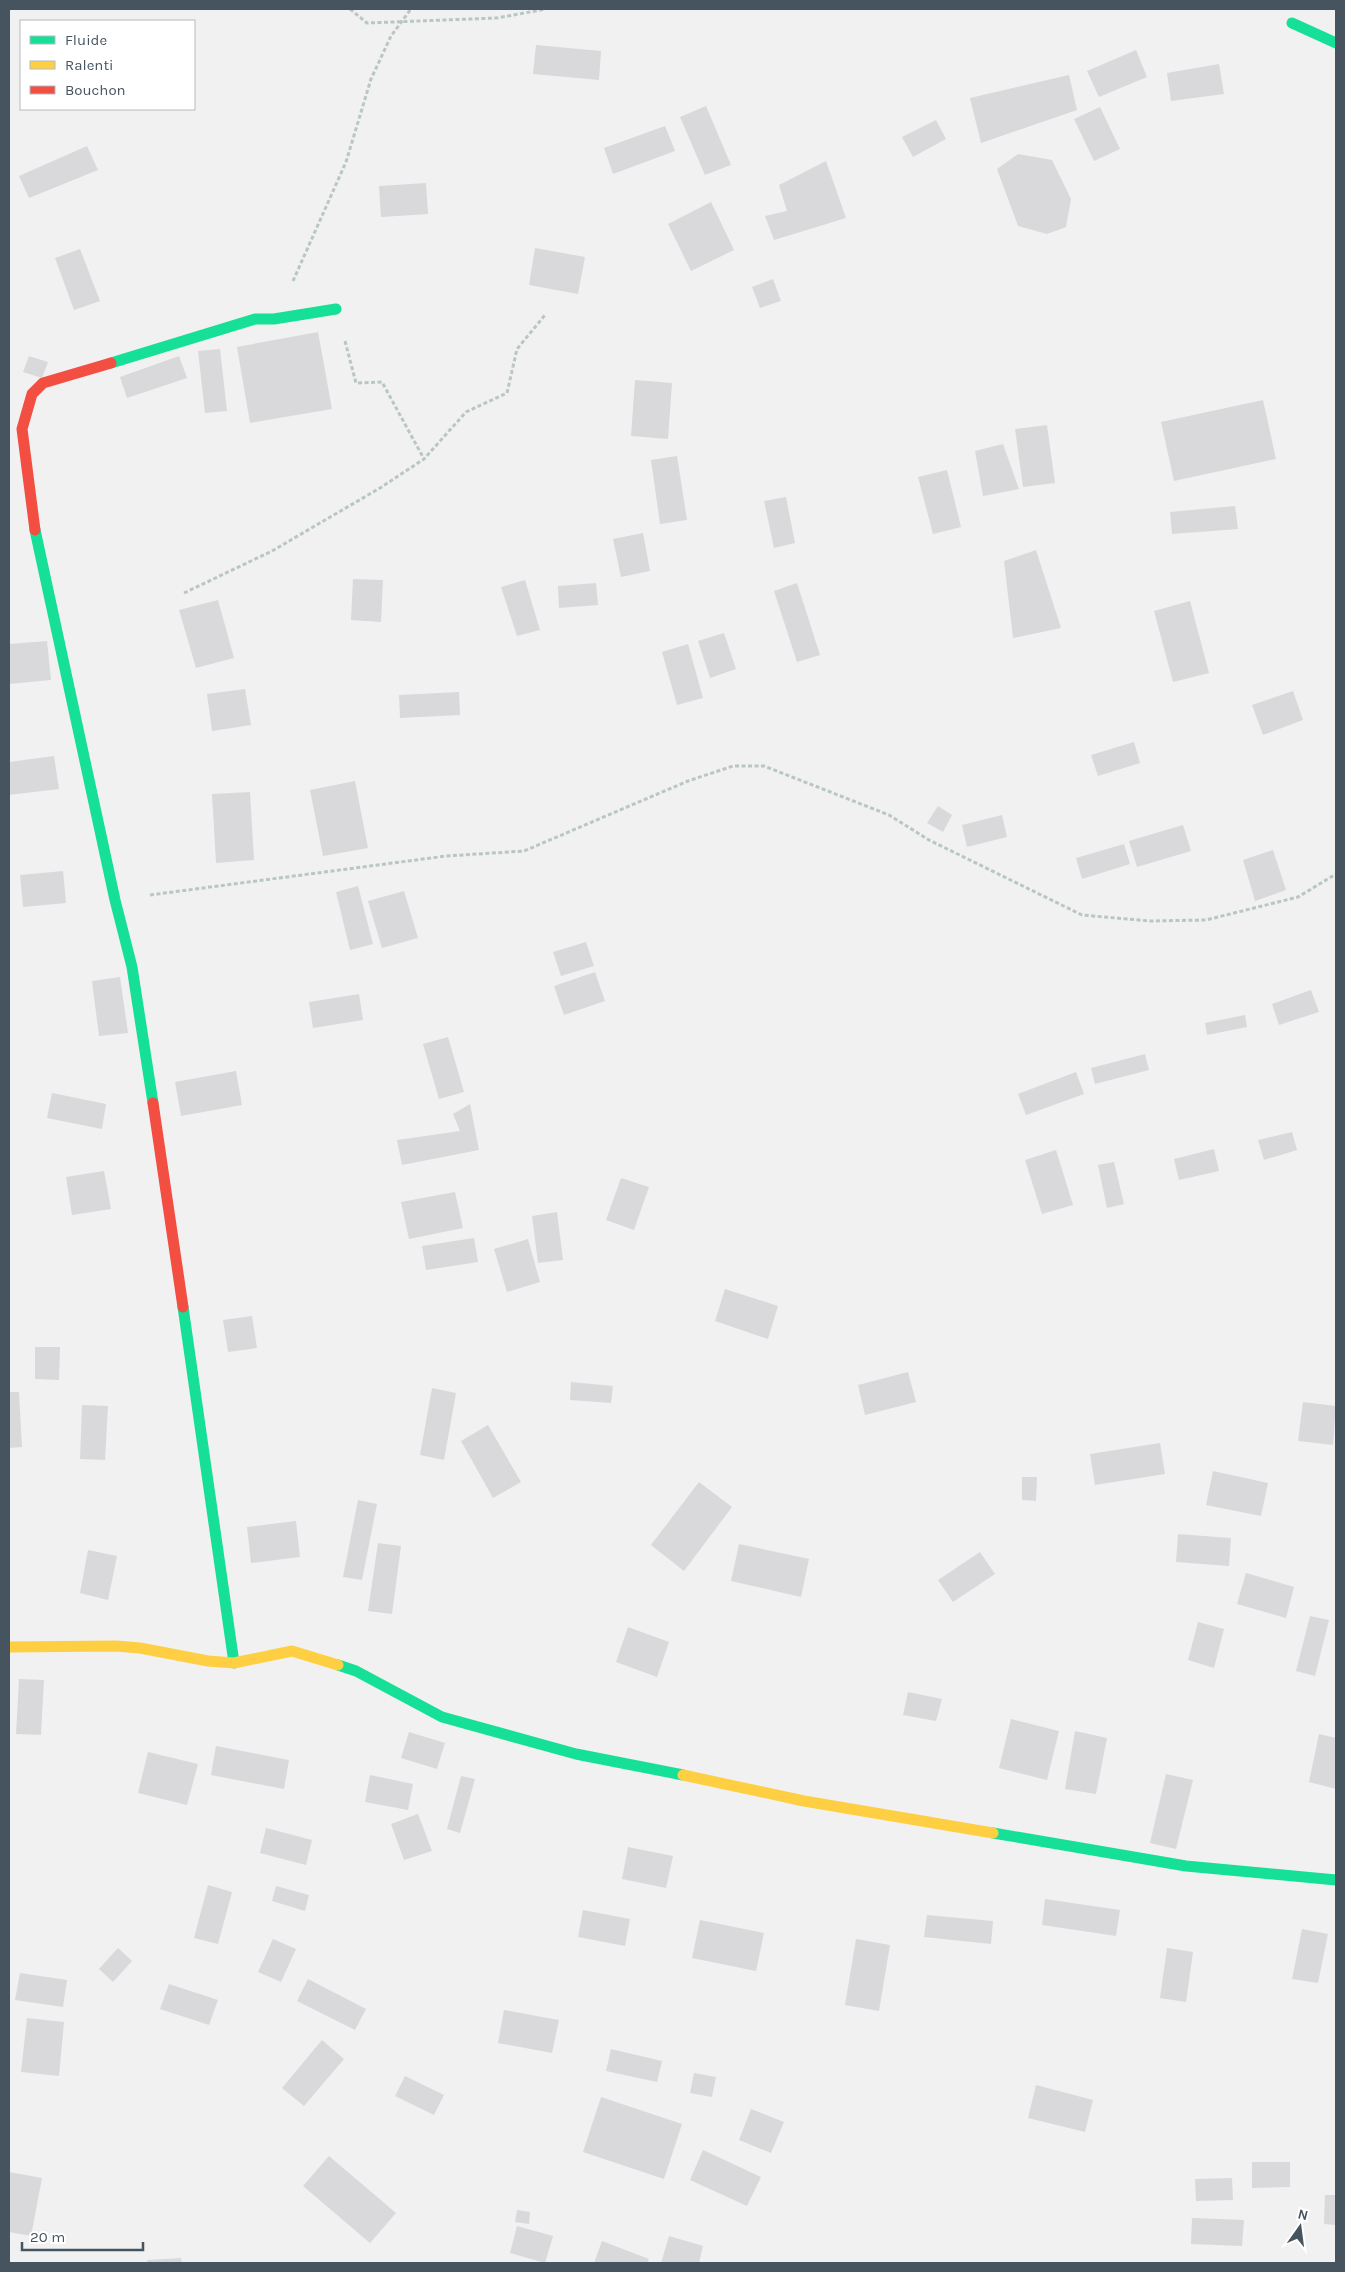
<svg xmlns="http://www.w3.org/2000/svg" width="1345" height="2272" font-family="Karla,sans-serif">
<rect width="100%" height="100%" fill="#f2f1f1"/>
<g fill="#d9d9db">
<polygon points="536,45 601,51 599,80 533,74"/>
<polygon points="1136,50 1147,77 1099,97 1087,71"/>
<polygon points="1219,64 1224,94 1171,101 1167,73"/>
<polygon points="1069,75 1077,110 981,143 970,98"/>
<polygon points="706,106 731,165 705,175 680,117"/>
<polygon points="1100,107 1120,149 1094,161 1074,119"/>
<polygon points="936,120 946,139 913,157 902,137"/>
<polygon points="665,126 675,151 613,174 604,148"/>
<polygon points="87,146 98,170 29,198 19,176"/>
<polygon points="1018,154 1052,160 1071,199 1066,227 1047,234 1018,226 997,169"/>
<polygon points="826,161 846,218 774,240 765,216 787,211 779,185"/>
<polygon points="426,183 428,214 381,217 379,186"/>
<polygon points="711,202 734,250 691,271 668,224"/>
<polygon points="535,248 585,257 578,294 529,285"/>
<polygon points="80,249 100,301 74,310 55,258"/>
<polygon points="773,279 781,301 760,308 752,287"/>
<polygon points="318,332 332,409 250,423 237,347"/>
<polygon points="220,349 227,411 205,413 198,351"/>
<polygon points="29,356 48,362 42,378 23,372"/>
<polygon points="179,356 187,378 127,398 120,377"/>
<polygon points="635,380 672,383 668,439 631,436"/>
<polygon points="1263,400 1276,459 1174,481 1161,422"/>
<polygon points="1047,425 1055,483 1023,487 1015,429"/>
<polygon points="1003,444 1019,489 983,496 975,451"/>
<polygon points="677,456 687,520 660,524 651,460"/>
<polygon points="947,470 961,527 933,534 918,477"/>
<polygon points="786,497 795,543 774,548 764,501"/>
<polygon points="1235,506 1238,529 1172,534 1170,512"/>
<polygon points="643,533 650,571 621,577 613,539"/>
<polygon points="1036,550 1061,628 1013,638 1004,561"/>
<polygon points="353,579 383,580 381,622 351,620"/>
<polygon points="525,580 540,630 517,636 501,587"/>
<polygon points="596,583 598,605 559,608 558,586"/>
<polygon points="797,583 820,655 797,662 774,591"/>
<polygon points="218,600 234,658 196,668 179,610"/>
<polygon points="1190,601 1209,673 1173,682 1154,611"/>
<polygon points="724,633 736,669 710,678 698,641"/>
<polygon points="47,641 51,680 9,684 9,644"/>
<polygon points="688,644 703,698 677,705 662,652"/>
<polygon points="245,689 251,725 212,731 207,694"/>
<polygon points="1293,691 1303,720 1263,735 1252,705"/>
<polygon points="459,692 460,715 400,718 399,695"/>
<polygon points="1134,742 1140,763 1098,776 1091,755"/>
<polygon points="54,756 59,789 9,795 9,762"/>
<polygon points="355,781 368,848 323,856 310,790"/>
<polygon points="250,792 254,860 216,863 212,794"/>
<polygon points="938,806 952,815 943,832 927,823"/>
<polygon points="1002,815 1007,837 967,847 962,825"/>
<polygon points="1183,825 1191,851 1137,867 1129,841"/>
<polygon points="1124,844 1130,864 1082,879 1076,858"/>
<polygon points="1273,850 1286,890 1255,901 1243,860"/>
<polygon points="63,871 66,903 23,907 20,875"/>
<polygon points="358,886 373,944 350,950 336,892"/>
<polygon points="404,891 418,938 382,948 368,901"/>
<polygon points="586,942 594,966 561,976 553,952"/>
<polygon points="595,972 605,1001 564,1015 554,986"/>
<polygon points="120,977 128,1033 99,1036 92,981"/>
<polygon points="1311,990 1319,1012 1279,1025 1272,1004"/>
<polygon points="359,994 363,1020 313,1028 309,1002"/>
<polygon points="1245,1015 1247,1027 1207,1035 1205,1023"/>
<polygon points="448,1037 464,1092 439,1099 423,1044"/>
<polygon points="1145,1054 1149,1070 1095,1084 1091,1068"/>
<polygon points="236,1071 242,1105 181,1116 175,1082"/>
<polygon points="1076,1072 1084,1094 1026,1115 1018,1094"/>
<polygon points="52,1093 106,1104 102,1129 47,1118"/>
<polygon points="470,1104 479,1150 402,1165 397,1140 460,1131 453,1114"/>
<polygon points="1292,1132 1297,1150 1264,1160 1258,1140"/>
<polygon points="1214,1149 1219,1171 1179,1180 1174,1159"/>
<polygon points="1056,1150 1073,1205 1042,1214 1025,1160"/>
<polygon points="1114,1162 1124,1204 1107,1208 1098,1165"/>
<polygon points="104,1171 111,1209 72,1215 66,1177"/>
<polygon points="621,1178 649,1187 634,1230 606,1220"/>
<polygon points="455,1192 463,1228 409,1239 401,1202"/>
<polygon points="557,1212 563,1260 538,1263 532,1216"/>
<polygon points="474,1238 478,1262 426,1270 422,1246"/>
<polygon points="528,1239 540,1282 507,1292 494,1249"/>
<polygon points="725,1289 778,1306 768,1339 715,1321"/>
<polygon points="252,1316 257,1348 228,1352 223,1320"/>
<polygon points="35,1347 60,1347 59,1380 35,1379"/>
<polygon points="908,1372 916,1402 865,1415 858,1385"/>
<polygon points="571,1382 613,1386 611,1403 570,1400"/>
<polygon points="432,1388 456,1393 444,1460 420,1455"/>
<polygon points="9,1392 19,1392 22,1447 9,1448"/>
<polygon points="1303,1402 1336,1406 1333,1445 1298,1441"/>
<polygon points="82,1405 108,1406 105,1460 80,1459"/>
<polygon points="488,1425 521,1482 493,1498 461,1441"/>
<polygon points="1160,1443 1165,1474 1095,1485 1090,1454"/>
<polygon points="1213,1471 1268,1483 1261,1516 1206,1505"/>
<polygon points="1022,1477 1037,1477 1036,1501 1022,1500"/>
<polygon points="699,1482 732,1507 684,1571 651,1545"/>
<polygon points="358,1500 377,1504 362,1580 343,1577"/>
<polygon points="296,1521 300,1557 251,1563 247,1527"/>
<polygon points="1178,1534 1231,1538 1229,1566 1176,1562"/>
<polygon points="378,1543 401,1546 392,1614 368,1611"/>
<polygon points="739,1544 809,1559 801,1597 731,1581"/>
<polygon points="88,1550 117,1556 108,1600 80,1593"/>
<polygon points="980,1552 995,1574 953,1602 938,1580"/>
<polygon points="1246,1573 1294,1587 1286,1618 1237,1604"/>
<polygon points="1310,1616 1329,1620 1315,1676 1296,1671"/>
<polygon points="1198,1622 1224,1629 1214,1668 1188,1660"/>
<polygon points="628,1627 669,1642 657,1677 616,1662"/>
<polygon points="19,1679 44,1680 41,1735 16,1734"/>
<polygon points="908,1692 942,1699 936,1721 903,1715"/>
<polygon points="1011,1719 1059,1731 1047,1780 999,1768"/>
<polygon points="1075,1731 1107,1738 1096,1794 1065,1789"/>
<polygon points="409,1732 445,1743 437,1769 401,1758"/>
<polygon points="1319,1734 1336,1738 1336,1789 1309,1782"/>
<polygon points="216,1746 289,1760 284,1789 211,1775"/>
<polygon points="148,1752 198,1764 187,1805 138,1793"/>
<polygon points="1166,1774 1193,1780 1176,1849 1150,1843"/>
<polygon points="370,1775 413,1784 408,1810 365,1802"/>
<polygon points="461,1776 475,1779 460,1833 447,1829"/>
<polygon points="418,1814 432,1851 404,1860 391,1824"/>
<polygon points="266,1828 312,1840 306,1865 260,1853"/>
<polygon points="628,1847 673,1856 666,1888 622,1879"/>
<polygon points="208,1885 232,1892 218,1944 194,1938"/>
<polygon points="276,1886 309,1895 305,1911 272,1901"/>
<polygon points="1045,1899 1120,1910 1116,1936 1042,1925"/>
<polygon points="583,1910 630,1919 625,1946 578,1937"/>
<polygon points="927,1915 993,1921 991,1944 924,1937"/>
<polygon points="700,1920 764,1933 756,1971 692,1958"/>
<polygon points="1302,1929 1328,1934 1318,1983 1292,1979"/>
<polygon points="273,1939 296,1949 281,1982 258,1972"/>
<polygon points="856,1939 890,1945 879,2011 845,2005"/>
<polygon points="118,1948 132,1961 113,1982 99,1969"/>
<polygon points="1167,1948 1193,1952 1186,2002 1160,1998"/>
<polygon points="20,1973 67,1980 63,2007 15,2000"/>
<polygon points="308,1979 366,2009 355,2030 297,2001"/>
<polygon points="169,1984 218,2000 209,2025 160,2009"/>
<polygon points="504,2010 559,2020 552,2053 498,2043"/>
<polygon points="27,2018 64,2022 59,2076 21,2072"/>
<polygon points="322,2040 344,2059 304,2106 282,2088"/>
<polygon points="611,2049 662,2061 657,2082 606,2071"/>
<polygon points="694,2073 716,2077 712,2097 690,2093"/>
<polygon points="405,2076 444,2095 434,2115 395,2096"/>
<polygon points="1036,2085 1093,2100 1085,2132 1028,2118"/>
<polygon points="601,2097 682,2124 664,2179 583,2152"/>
<polygon points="751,2109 784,2122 771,2153 739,2140"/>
<polygon points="703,2150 761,2177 747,2206 690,2180"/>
<polygon points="329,2156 396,2213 370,2243 303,2186"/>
<polygon points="1252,2162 1290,2162 1290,2187 1252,2188"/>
<polygon points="9,2172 42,2178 31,2236 9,2232"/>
<polygon points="1232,2178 1233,2200 1196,2201 1195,2179"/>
<polygon points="1325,2195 1336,2195 1336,2225 1324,2224"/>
<polygon points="517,2210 530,2212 529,2224 515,2222"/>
<polygon points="1192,2218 1244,2220 1242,2246 1191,2244"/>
<polygon points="517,2226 553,2236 545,2263 510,2253"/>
<polygon points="669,2236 703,2246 699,2263 661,2263"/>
<polygon points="602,2241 649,2259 647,2263 594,2263"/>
<polygon points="181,2258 182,2263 148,2263 147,2260"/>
</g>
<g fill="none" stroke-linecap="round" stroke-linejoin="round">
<g stroke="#b9c7c2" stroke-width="3" stroke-dasharray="4 2.5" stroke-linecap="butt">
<polyline points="350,9 367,23 497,18 546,9"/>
<polyline points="293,281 346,162 371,79 391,36 411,9"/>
<polyline points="345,341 356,383 382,382 424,459"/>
<polyline points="184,593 272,551 380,488 424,459 466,412 507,393 517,349 545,315"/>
<polyline points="150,895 446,856 524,851 688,781 733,766 764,766 889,815 929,840 1082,915 1150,921 1206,920 1298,897 1336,874"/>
</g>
<g stroke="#16e098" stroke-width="11">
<polyline points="1292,23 1336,43"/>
<polyline points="111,363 255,319 274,319 336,309"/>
<polyline points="35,530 115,900 132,967 153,1103"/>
<polyline points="183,1307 234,1663"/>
<polyline points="338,1665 356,1671 442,1717 576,1754 683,1775"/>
<polyline points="993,1833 1186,1866 1336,1880"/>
</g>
<g stroke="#ffcf43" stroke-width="11">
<polyline points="9,1647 116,1646 140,1648 208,1661 234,1663 292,1651 338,1665"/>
<polyline points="683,1775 804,1801 993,1833"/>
</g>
<g stroke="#f24e42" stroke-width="11">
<polyline points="35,530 22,429 32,394 43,383 111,363"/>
<polyline points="153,1103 183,1307"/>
</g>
</g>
<rect width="1345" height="2272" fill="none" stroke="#465460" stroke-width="20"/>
<rect x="20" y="20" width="175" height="90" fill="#ffffff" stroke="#b5bbbf"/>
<rect x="30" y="36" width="25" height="8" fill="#16e098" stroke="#b5bbbf"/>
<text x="65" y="45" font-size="15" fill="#465460">Fluide</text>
<rect x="30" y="61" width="25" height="8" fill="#ffcf43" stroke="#b5bbbf"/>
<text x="65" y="70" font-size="15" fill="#465460">Ralenti</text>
<rect x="30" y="86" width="25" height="8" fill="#f24e42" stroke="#b5bbbf"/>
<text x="65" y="95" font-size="15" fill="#465460">Bouchon</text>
<g transform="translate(1300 2227) rotate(14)" stroke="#ffffff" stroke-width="4" paint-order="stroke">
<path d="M0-4L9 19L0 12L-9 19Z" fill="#465460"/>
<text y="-8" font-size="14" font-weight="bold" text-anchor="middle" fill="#465460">N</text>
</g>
<path d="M22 2242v8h121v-8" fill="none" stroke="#465460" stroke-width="2.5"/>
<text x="30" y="2242" font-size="15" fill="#465460" stroke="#ffffff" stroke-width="4" paint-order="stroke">20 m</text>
</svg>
